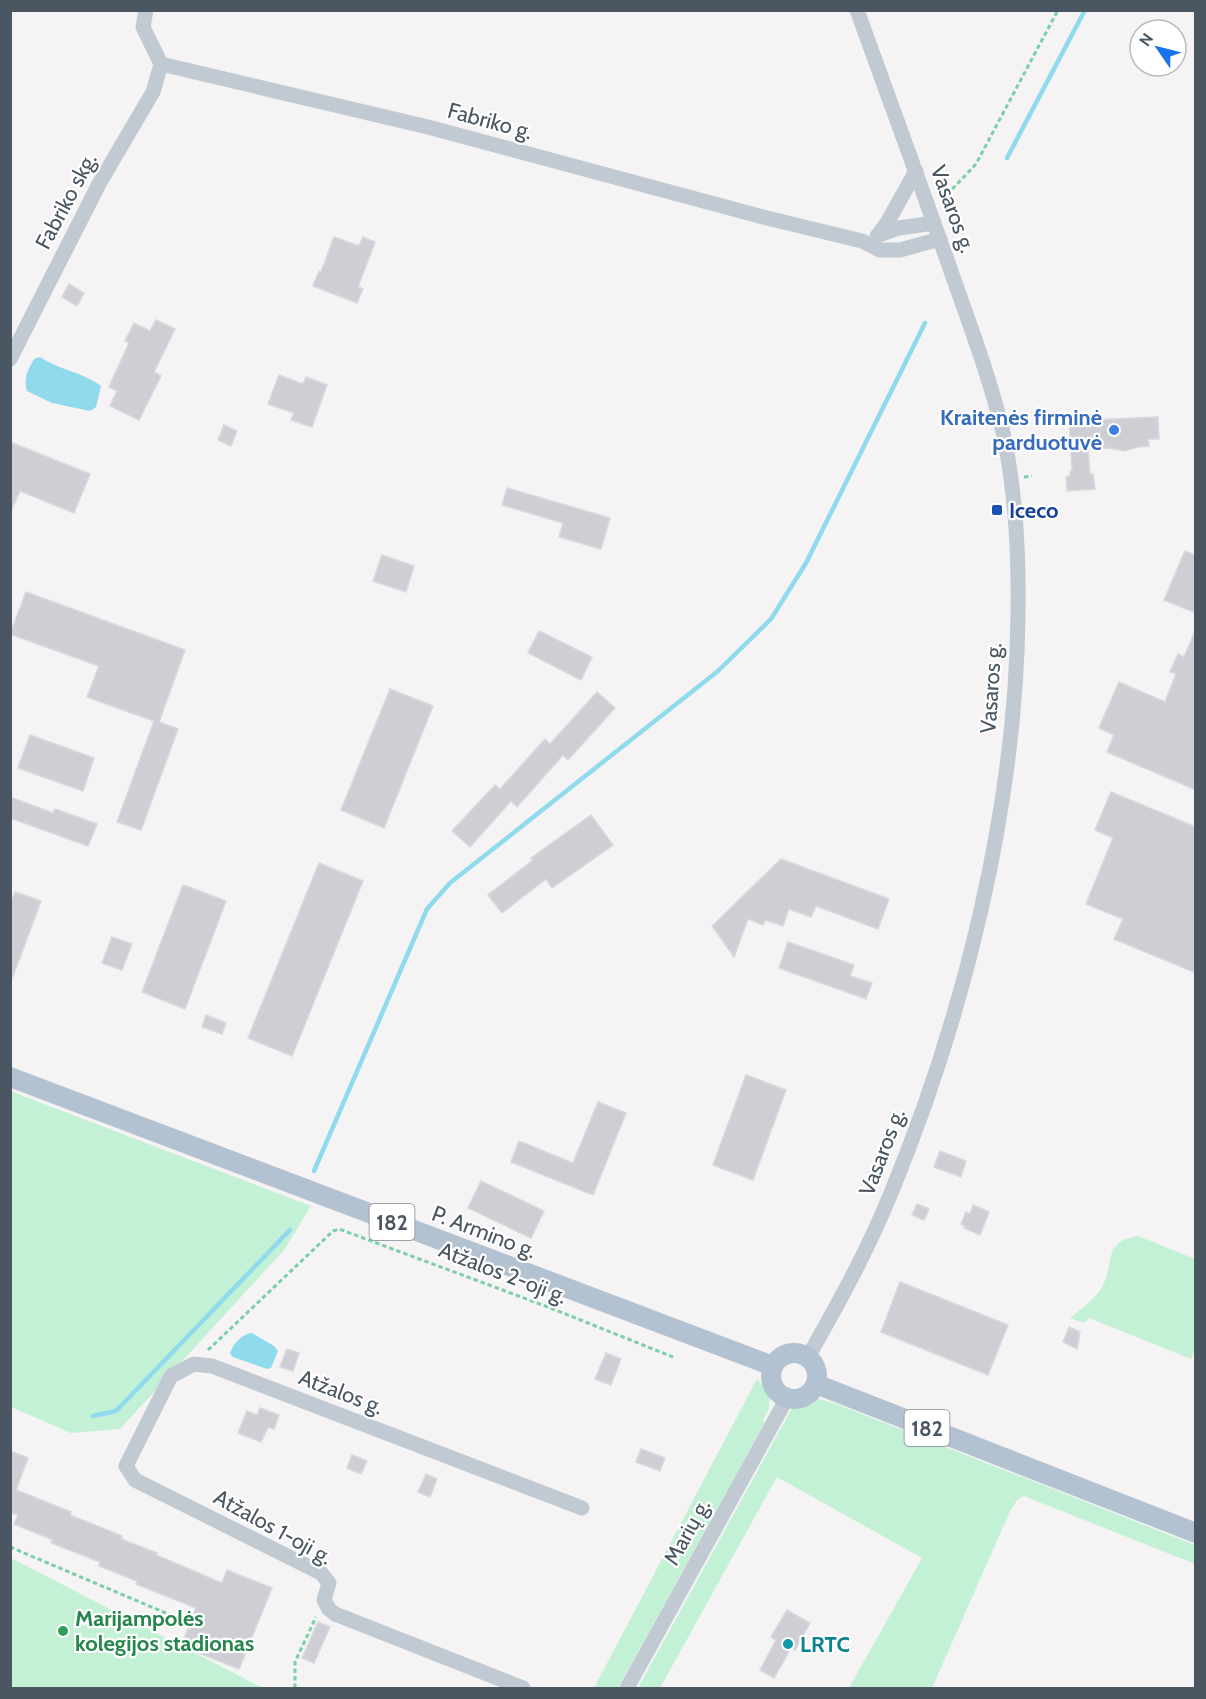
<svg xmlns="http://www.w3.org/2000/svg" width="1206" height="1699" font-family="Cabin,sans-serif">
<rect width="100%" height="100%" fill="#f5f3f3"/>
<g fill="#c3f1d5">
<polygon points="10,1091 311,1206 284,1250 120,1429 71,1433 11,1407"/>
<path d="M 1138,1236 L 1195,1259 L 1196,1347 L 1191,1359 L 1089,1318 L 1085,1323 L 1070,1318 C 1081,1309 1093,1301 1101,1289 C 1116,1264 1101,1242 1138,1236 Z"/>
<polygon points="757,1379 770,1394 769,1409 763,1420 765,1422 618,1688 594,1688"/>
<polygon points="807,1398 819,1399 839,1405 1195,1545 1195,1564 1024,1496 1018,1499 1011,1509 932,1688 849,1688 922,1558 777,1477 660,1688 638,1688 791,1410 797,1403"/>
<polygon points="11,1558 263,1688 11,1688"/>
</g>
<g fill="#90daee">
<path d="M 40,357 C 59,370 83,372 101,386 L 96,407 L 90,411 L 52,403 L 27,391 C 23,378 28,370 34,359 Z"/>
<path d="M 252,1333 L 274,1346 L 278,1351 L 271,1368 L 267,1369 L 233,1357 L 230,1354 C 232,1344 242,1334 252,1333 Z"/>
</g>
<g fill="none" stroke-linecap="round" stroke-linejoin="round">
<g stroke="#90daee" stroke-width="4.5">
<polyline points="1007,158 1085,10"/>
<polyline points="314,1171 427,909 450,883 718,671 771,619 806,563 925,323"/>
<polyline points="93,1416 116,1411 290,1230"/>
</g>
</g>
<g fill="#cdcfd5" stroke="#d7d9de" stroke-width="1.5">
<polygon points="334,237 359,246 363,237 375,242 358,287 363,289 357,303 313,286 319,271 321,272"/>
<polygon points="69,284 84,293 77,306 62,297"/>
<polygon points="156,320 175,329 154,372 161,376 139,420 110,406 117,391 109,387 129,343 125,341 134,323 150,331"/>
<polygon points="279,375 303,384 306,377 327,385 312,427 291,420 294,413 268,404"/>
<polygon points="1158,417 1159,439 1148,439 1149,446 1138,447 1124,451 1110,448 1088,449 1090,474 1093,474 1095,489 1067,491 1066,477 1070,476 1070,471 1072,471 1069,421"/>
<polygon points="224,425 237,431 231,446 218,440"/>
<polygon points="10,442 90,474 74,513 20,491 10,513"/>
<polygon points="507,488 610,518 601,549 559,537 563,523 502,505"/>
<polygon points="1185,551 1196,556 1196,613 1164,600"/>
<polygon points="382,555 414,566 406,592 373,581"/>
<polygon points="26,592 185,650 159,722 178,729 141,830 117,822 154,721 87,697 99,666 10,634"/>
<polygon points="1196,629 1196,790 1107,752 1114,735 1099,728 1119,682 1165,702 1176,674 1170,672 1178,654 1184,657"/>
<polygon points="539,631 592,657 581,680 528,653"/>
<polygon points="390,689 433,706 384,828 341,810"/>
<polygon points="597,692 615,708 568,760 563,755 517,807 511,801 470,847 452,831 495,785 500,789 545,739 550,744"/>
<polygon points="30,735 94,758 83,791 18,768"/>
<polygon points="1111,792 1196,827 1196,973 1114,939 1123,919 1086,904 1113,838 1095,830"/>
<polygon points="10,797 53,813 55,809 97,824 88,846 10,818"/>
<polygon points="591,815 613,845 552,888 546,879 502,913 488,895 533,860 531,858"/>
<polygon points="781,859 889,899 878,929 816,906 811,917 789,909 783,926 765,920 763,925 748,919 734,957 712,926"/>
<polygon points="319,863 363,881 292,1056 248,1038"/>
<polygon points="183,885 226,901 185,1009 142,992"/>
<polygon points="15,892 41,901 12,979 10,904"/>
<polygon points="112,937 132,944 122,970 102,963"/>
<polygon points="788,942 854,965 850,976 872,983 866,999 779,968"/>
<polygon points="206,1015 226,1023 222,1034 202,1027"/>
<polygon points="746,1075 786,1090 753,1180 713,1165"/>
<polygon points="598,1102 626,1113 593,1195 511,1162 519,1141 573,1163"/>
<polygon points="940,1151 966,1161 961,1177 934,1167"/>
<polygon points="481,1181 544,1211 531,1238 468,1208"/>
<polygon points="917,1204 929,1209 924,1220 912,1215"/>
<polygon points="973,1205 989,1212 980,1235 964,1228 965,1226 961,1224 966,1212 970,1214"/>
<polygon points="900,1282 1008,1325 988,1375 881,1332"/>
<polygon points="1069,1327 1080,1332 1077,1349 1063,1342"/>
<polygon points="287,1349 299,1353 293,1371 280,1367"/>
<polygon points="606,1353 621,1359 611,1385 595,1379"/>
<polygon points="260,1408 279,1415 274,1429 268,1427 261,1442 238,1433 247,1411 257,1415"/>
<polygon points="641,1449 665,1458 660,1471 636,1462"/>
<polygon points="10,1451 28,1458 16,1490 71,1512 70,1515 122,1536 121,1539 157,1553 156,1555 222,1583 227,1570 272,1588 239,1669 181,1646 196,1608 136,1584 137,1581 99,1566 100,1562 51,1543 53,1540 14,1524 18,1515 10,1512"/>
<polygon points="352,1455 367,1461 361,1474 347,1468"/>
<polygon points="426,1474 437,1479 430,1497 418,1492"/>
<polygon points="787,1610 810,1623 795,1650 791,1648 774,1678 760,1670 776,1640 771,1637"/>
<polygon points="318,1622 330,1627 314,1663 302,1658"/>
</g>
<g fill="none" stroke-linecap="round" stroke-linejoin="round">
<g stroke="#7ad0a6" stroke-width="3" stroke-dasharray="4.5 3" stroke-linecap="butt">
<polyline points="942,200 976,164 1058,10"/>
<polyline points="1024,477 1032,476"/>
<polyline points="208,1350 333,1231 339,1229 548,1307 673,1357"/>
<polyline points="10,1547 187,1622"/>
<polyline points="295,1688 295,1662 316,1617"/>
</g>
<g stroke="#c1cad2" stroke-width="15">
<polyline points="146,10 143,27 161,64 428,127 767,218 862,241 880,250 900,250 940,239"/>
<polyline points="879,235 899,228 934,223"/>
<polyline points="877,236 887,223 916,171"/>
<polyline points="10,359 100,182 153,92 161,64"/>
<path d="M 808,1357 C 838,1304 868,1250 891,1193 C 964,1016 1016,807 1018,615 C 1019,554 1016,492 1003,432 C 990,379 971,328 953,277 C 922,188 889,99 857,10"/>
<polyline points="523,1688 335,1614 329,1609 324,1600 329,1583 321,1573 135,1480 126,1466 171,1376 194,1364 212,1366 582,1508"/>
<polyline points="627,1688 787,1398"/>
</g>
<g stroke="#b3c2d1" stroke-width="20">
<polyline points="10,1077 773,1366"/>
<circle cx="794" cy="1376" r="23"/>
<polyline points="816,1384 1196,1533"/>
</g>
</g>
<circle fill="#3f7fe0" stroke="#fff" stroke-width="2" cx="1114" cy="430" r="6"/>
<rect fill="#1a4fb4" stroke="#fff" stroke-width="2" x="991" y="504" width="12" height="12" rx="3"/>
<circle fill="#2e9e5b" stroke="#fff" stroke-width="2" cx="63" cy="1631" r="6"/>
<circle fill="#0f9aa8" stroke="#fff" stroke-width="2" cx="788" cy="1644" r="6"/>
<g text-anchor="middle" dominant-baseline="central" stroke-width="4.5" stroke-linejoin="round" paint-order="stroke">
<g fill="#fff" stroke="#808990" stroke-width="1.5">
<rect x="369.5" y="1204" width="45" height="36" rx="4.5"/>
<rect x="904.5" y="1410" width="45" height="36" rx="4.5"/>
</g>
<g font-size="21" font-weight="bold" fill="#4a5661">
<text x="392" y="1222">182</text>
<text x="927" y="1428">182</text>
</g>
<g font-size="22" fill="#4a5661" stroke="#fff">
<text transform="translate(490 121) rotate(15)">Fabriko g.</text>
<text transform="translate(66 201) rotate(-62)">Fabriko skg.</text>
<text transform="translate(953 209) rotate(70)">Vasaros g.</text>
<text transform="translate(991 688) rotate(-86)">Vasaros g.</text>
<text transform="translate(882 1152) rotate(-69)">Vasaros g.</text>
<text transform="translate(484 1232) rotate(21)">P. Armino g.</text>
<text transform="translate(503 1273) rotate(21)">Atžalos 2-oji g.</text>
<text transform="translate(341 1392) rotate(21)">Atžalos g.</text>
<text transform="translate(273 1527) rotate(29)">Atžalos 1-oji g.</text>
<text transform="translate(687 1532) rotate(-61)">Marių g.</text>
</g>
<g font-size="22" font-weight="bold" fill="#366cbe" stroke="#fff" text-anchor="end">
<text x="1102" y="417">Kraitenės firminė<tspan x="1102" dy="25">parduotuvė</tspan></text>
</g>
<g font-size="22" font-weight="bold" fill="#164399" stroke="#fff" text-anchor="start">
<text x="1009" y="510">Iceco</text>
</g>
<g font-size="22" font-weight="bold" fill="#27864d" stroke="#fff" text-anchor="start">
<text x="75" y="1618">Marijampolės<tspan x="75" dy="25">kolegijos stadionas</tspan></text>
</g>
<g font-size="22" font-weight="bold" fill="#0d838f" stroke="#fff" text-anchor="start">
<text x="800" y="1644">LRTC</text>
</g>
</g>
<rect width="1206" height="1699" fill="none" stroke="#4a5661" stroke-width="24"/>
<g transform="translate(1158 48) rotate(305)"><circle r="28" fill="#ffffff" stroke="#b7bbc0" stroke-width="1.5"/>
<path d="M0-4.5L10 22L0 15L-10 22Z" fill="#1a73e8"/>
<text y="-9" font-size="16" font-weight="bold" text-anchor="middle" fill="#4a5661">N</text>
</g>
</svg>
